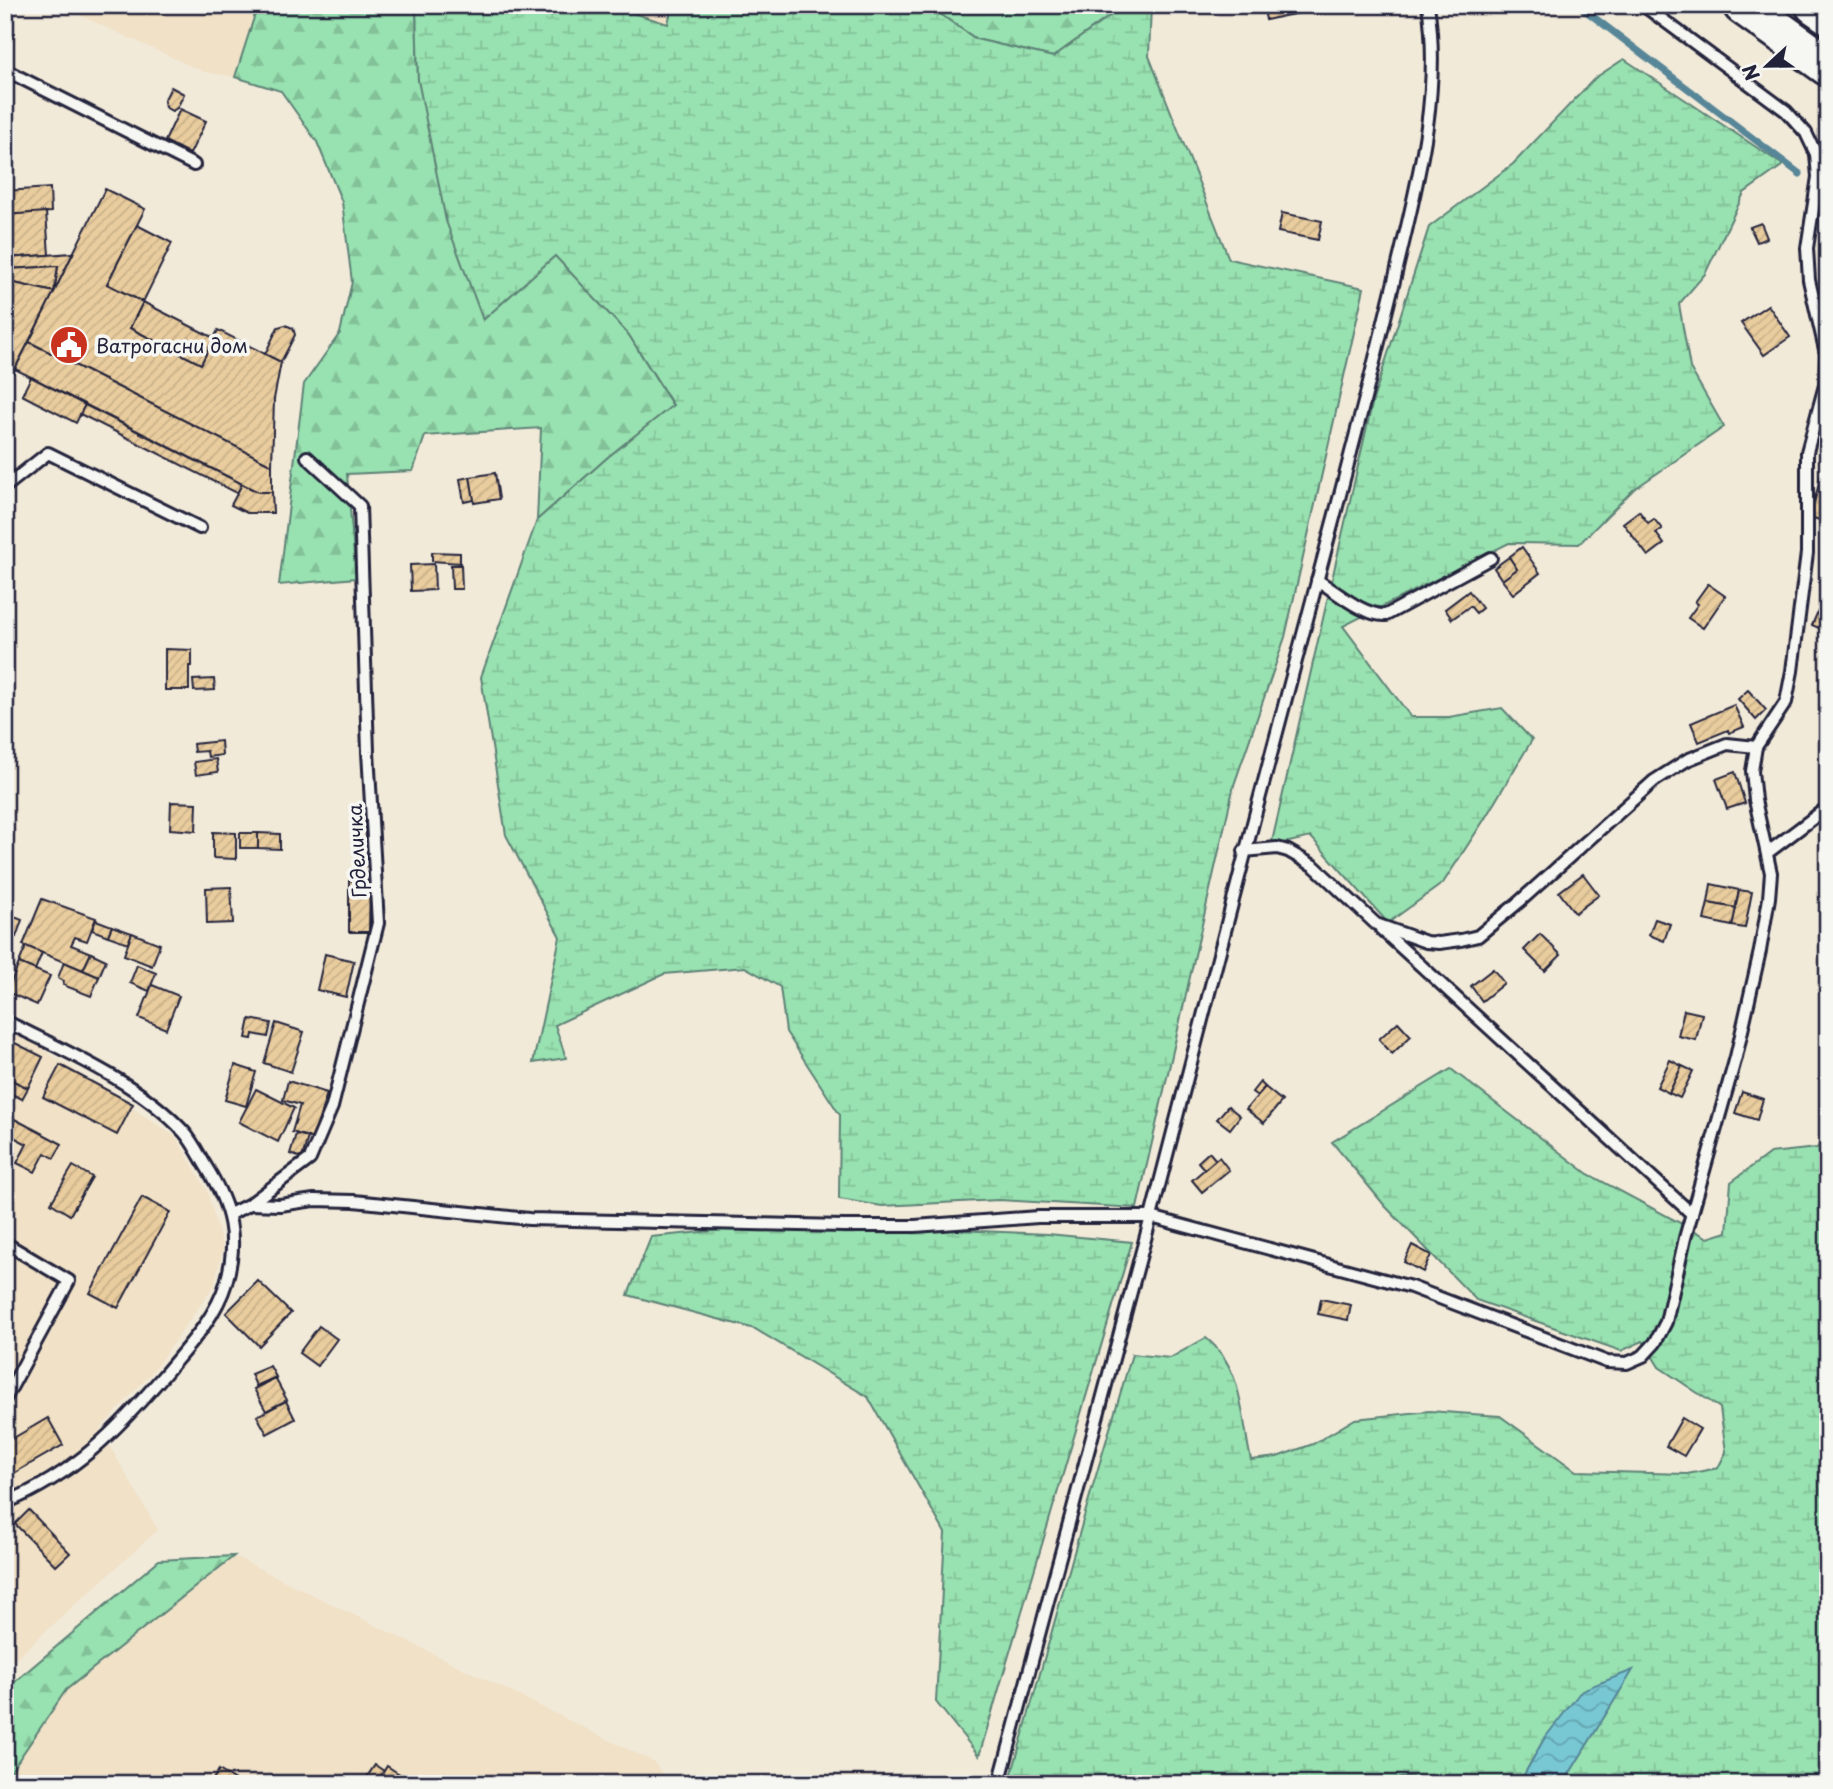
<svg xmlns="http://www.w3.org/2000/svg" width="1833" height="1789" font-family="'Playpen Sans',sans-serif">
<defs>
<pattern id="forest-firs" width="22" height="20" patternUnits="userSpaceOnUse" patternTransform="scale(1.75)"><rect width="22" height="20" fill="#98e1b0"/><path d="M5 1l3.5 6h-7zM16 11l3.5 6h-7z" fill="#83c198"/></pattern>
<pattern id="wetland-marsh" width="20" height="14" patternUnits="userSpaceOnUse" patternTransform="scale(1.75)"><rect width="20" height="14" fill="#98e1b0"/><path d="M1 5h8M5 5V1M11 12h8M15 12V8" fill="none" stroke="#83c198"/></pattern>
<pattern id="water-waves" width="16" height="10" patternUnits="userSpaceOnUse" patternTransform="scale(1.75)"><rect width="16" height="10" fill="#78c8d4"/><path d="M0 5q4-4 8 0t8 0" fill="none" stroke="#62a2ad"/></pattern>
<pattern id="building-hatch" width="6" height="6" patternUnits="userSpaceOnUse" patternTransform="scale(1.75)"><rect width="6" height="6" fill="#eacd9e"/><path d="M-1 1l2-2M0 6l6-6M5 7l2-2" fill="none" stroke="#c8b089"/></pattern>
</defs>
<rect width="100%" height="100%" fill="#f2ead9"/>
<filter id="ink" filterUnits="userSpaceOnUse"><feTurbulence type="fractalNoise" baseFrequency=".0143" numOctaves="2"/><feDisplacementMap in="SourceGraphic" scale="14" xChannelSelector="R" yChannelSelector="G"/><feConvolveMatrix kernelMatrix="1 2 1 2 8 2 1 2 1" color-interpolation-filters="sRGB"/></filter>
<g filter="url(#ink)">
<g fill="#f0e1c7">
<polygon points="57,5 258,5 235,77 204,72"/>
<polygon points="607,5 672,5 669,24"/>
<polygon points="5,1024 176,1137 207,1190 223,1248 214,1286 153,1371 100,1429 158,1530 5,1668"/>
<polygon points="234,1556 654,1762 670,1784 5,1784 5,1780 66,1690"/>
</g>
<g fill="url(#forest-firs)" stroke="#5d8276" stroke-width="2">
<polygon points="258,5 416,5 418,80 483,320 555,255 629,335 673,406 608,457 537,520 541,428 425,436 413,471 347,474 356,578 279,585 304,384 340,333 352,282 342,202 317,142 281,91 235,77"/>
<polygon points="927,5 1125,5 1053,57 976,39"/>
<polygon points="234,1556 66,1690 5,1780 5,1690 159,1560"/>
</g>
<g fill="url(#wetland-marsh)" stroke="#5d8276" stroke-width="2">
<polygon points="416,5 607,5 668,24 672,5 927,5 976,39 1053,57 1125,5 1151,5 1149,56 1229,259 1364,288 1285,637 1234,785 1137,1208 999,1200 882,1206 839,1199 840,1115 786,1032 780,987 745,967 664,974 555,1025 566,1058 533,1063 560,937 506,835 481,677 537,520 608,457 673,405 629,335 555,256 483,320 446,221 418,80"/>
<polygon points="1624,59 1783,165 1744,193 1705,274 1679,304 1690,368 1724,427 1633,490 1579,544 1509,543 1343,626 1411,717 1449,717 1502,708 1532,740 1484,820 1443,883 1388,923 1311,837 1271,846 1373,400 1429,227 1513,164 1595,78"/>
<path d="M 1451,1069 L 1588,1174 L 1708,1238 L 1727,1232 L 1731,1182 L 1770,1153 L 1817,1148 L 1828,1132 L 1828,1784 L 1563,1784 L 1632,1671 L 1544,1739 L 1519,1784 L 1428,1784 L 1409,1776 L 1374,1784 L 1009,1784 L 1089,1499 L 1132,1354 L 1170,1358 L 1206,1338 C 1244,1368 1241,1417 1251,1460 L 1277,1457 L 1313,1444 L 1355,1419 L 1429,1411 L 1500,1416 L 1576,1471 L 1687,1474 L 1718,1468 L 1726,1452 L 1720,1408 L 1659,1367 L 1643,1341 L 1621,1351 L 1476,1300 L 1385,1206 L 1332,1142 Z"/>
<polygon points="796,1223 1048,1234 1132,1242 979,1756 936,1702 945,1533 868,1397 755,1329 628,1295 651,1237"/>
</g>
<polygon fill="url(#water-waves)" stroke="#568697" stroke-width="2" points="1633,1670 1563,1784 1519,1784 1544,1739 1582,1690"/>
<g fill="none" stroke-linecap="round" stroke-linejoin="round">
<polyline stroke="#568697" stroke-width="7" points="1578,5 1800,174"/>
</g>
<g fill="url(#building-hatch)" stroke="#22223b" stroke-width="2">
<polygon points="1263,5 1287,5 1289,15 1266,20"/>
<polygon points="1287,5 1310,5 1311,11 1289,15"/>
<polygon points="171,87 184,94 177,108 172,111 165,107 164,101"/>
<polygon points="180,109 206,121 190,154 165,141"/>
<polygon points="50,188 51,212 5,215 5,191"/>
<polygon points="105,189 145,209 107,284 143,302 130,328 201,364 218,330 281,362 274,399 272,465 29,342"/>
<polygon points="46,212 49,255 6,258 5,215"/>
<polygon points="1282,213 1322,221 1318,240 1278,232"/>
<polygon points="1761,223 1767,238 1757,242 1750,227"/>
<polygon points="137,225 172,243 143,302 107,284"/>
<polygon points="73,253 54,292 58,266 9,269 8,258"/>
<polygon points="58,266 54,292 10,282 9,269"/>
<polygon points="10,282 54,292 13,373 5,369 5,291"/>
<polygon points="143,302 214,338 201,364 130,328"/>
<polygon points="1768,305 1790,337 1764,355 1741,323"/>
<polygon points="285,325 293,328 295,335 281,362 265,354 278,327"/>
<polygon points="29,342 272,465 272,492 258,492 15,369"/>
<polygon points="31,377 85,405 76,423 22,395"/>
<polygon points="85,405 242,484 237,493 80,414"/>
<polygon points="495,473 499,499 474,503 470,477"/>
<polygon points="1821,474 1828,477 1828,523 1811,517"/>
<polygon points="470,477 474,500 464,502 460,479"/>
<polygon points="242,484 258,492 272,492 273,513 247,513 231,505"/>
<polygon points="1639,511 1648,523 1654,519 1662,529 1656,533 1664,544 1648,556 1623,523"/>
<polygon points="1522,547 1540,573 1513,594 1502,580 1517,569 1509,557"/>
<polygon points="432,552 460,553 460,563 432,561"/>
<polygon points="1509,557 1517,569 1502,580 1494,568"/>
<polygon points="434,564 435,590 411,591 410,565"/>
<polygon points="451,565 461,565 462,589 452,589"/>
<polygon points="1708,584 1725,596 1703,628 1688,618 1698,604 1695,602"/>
<polygon points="1469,591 1482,608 1476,613 1470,606 1452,619 1445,609"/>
<polygon points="1824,597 1828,599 1828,613 1819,609"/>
<polygon points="1819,609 1828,613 1828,632 1812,625"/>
<polygon points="165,649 192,650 192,666 189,666 189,690 165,690"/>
<polygon points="214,679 215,690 194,691 193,680"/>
<polygon points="1748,690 1766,710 1756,720 1738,699"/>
<polygon points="1734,705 1744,727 1729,733 1728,730 1699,742 1691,723"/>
<polygon points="221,741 222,755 208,757 207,751 194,752 193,744"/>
<polygon points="216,759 218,772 196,775 194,762"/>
<polygon points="1735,772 1745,803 1727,809 1716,779"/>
<polygon points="171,802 197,803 196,831 170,829"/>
<polygon points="213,832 236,833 236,859 213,858"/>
<rect x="240" y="833" width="18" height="15"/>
<polygon points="258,833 280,834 280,849 258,848"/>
<polygon points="1583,874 1599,895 1575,913 1559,892"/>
<polygon points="349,881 370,881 369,932 349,932"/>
<polygon points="1711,884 1739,890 1736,908 1708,903"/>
<polygon points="231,887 233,923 207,924 206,888"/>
<polygon points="1739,890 1752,892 1745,928 1732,926"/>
<polygon points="42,899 96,918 87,941 75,937 71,945 91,953 83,970 23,945"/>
<polygon points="1708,903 1736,908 1732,926 1704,920"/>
<polygon points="5,913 22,920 16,937 5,933"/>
<polygon points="1655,919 1670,924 1664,941 1649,935"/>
<polygon points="96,920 112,926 108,936 92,930"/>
<polygon points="112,926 132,933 128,943 108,936"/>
<polygon points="132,933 160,944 152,966 124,955"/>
<polygon points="1540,934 1561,955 1545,971 1524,950"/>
<polygon points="26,946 42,953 35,970 19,963"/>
<polygon points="91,953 106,960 99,977 83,970"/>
<polygon points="325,954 354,961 346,997 317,990"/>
<polygon points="64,962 99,977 91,996 63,985 64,981 58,978"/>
<polygon points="19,963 50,976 37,1005 7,992"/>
<polygon points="137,965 156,973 149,991 130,983"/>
<polygon points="1493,969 1504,983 1482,1001 1471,986"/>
<polygon points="152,985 179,996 166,1029 139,1018"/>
<polygon points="1684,1010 1702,1014 1696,1040 1678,1036"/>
<polygon points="250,1019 271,1023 268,1037 253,1034 252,1039 246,1038"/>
<polygon points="1398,1022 1411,1036 1392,1054 1379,1039"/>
<polygon points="276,1023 304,1032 291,1072 264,1063"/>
<polygon points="5,1038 43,1057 28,1088 5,1077"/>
<polygon points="1670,1060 1682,1066 1669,1093 1657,1087"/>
<polygon points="60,1065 133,1104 117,1135 43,1097"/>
<polygon points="235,1065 256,1072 246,1106 225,1100"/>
<polygon points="1682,1066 1693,1071 1680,1098 1669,1093"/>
<polygon points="5,1077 28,1088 22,1099 5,1091"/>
<polygon points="288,1081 327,1093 313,1139 292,1132 300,1105 283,1100"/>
<polygon points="1260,1082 1265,1087 1257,1096 1252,1092"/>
<polygon points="1265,1087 1282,1101 1264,1123 1246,1109"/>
<polygon points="256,1089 294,1108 278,1142 239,1122"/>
<polygon points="1742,1092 1763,1099 1757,1120 1735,1113"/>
<polygon points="1228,1106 1240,1116 1230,1129 1217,1119"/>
<polygon points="5,1114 62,1144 54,1158 45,1153 35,1172 17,1163 27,1144 12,1136 5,1149"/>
<polygon points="296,1134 308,1137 302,1158 290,1154"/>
<polygon points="1209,1152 1216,1160 1205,1170 1198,1162"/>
<polygon points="1219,1157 1229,1170 1202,1192 1192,1180"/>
<polygon points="73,1166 92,1177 70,1215 51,1203"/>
<polygon points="142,1197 170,1212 118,1308 90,1293"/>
<polygon points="1412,1245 1431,1255 1423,1272 1404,1262"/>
<polygon points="258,1281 291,1313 259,1346 226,1313"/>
<polygon points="1321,1299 1351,1305 1348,1320 1318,1314"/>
<polygon points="319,1326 337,1339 317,1366 299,1353"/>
<polygon points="270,1366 276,1377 256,1386 251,1374"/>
<polygon points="275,1378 287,1400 266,1411 254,1389"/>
<polygon points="286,1401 295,1419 267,1434 257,1416"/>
<polygon points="48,1418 63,1445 9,1476 5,1470 5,1443"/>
<polygon points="1682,1418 1700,1429 1684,1456 1666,1446"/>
<polygon points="29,1510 70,1553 56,1566 15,1524"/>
<polygon points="375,1765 384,1771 376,1784 362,1784"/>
<polygon points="387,1766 415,1784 376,1784"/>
<polygon points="219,1770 241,1784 210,1784"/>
</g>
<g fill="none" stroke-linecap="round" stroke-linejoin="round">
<defs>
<g id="service">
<polyline points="5,70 194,165"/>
<polyline points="5,487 48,453 200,528"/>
<path d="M 1317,580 C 1337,592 1363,616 1386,615 L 1491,558"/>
<polyline points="1244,851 1277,848 1288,851 1314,866 1376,924 1426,942 1439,943 1461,940 1478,936 1519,902 1654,781 1687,760 1727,744 1756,747"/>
<polyline points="1767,853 1828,807"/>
<polyline points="1381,929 1692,1214"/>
<path d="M 5,1021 C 65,1051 138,1082 184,1132 C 193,1142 200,1157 207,1168 C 231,1207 239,1239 226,1283 C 215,1319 187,1347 164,1375 C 116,1431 75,1474 5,1503"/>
<path d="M 250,1204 L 280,1205 L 314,1200 L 354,1201 L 529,1219 L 844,1226 L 915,1226 L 1038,1217 L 1151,1217 C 1211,982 1272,748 1335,514 C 1356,435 1376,356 1395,277 C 1416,188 1442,97 1428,5"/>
<polyline points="230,1214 250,1204 310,1159 332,1107 378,923 368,752 360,506 307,457"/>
<polyline points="5,1243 69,1281 5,1399"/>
<polyline points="999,1784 1151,1217 1411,1287 1607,1362 1627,1363 1643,1356 1655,1343 1666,1322 1685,1238 1736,1057 1760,951 1769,898 1771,873 1755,800 1752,771 1756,747 1786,702 1792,671 1807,553 1807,452 1825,385 1826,354 1809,280 1807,248 1818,177 1816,154 1806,133 1786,111 1643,5"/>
</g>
<g id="trunk">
<polyline points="1743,5 1828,66"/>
<polyline points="1815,5 1828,14"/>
</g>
</defs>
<use href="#service" stroke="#22223b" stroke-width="16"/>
<use href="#trunk" stroke="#22223b" stroke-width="44"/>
<use href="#service" stroke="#f6f6f2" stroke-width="10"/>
<use href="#trunk" stroke="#f6f6f2" stroke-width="38"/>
</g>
</g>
<defs>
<symbol id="civic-disc" viewBox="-11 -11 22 22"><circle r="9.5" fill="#c8321e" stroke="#f6f6f2"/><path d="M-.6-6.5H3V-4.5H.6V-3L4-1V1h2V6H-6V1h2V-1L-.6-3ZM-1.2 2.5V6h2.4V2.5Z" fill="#fff"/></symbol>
</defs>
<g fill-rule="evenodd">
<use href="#civic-disc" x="47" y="323" width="44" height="44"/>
</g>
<g text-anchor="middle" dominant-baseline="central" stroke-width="7" stroke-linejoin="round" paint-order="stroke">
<g font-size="19" fill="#22223b" stroke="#f6f6f2" text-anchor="start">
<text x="96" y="345">Ватрогасни дом</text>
</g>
<g font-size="19" fill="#22223b" stroke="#f6f6f2">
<text transform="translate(356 851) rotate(-93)">Грделичка</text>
</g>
</g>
<rect width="1833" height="1789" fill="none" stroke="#f6f6f2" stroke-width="28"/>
<rect x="14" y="14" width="1805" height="1761" fill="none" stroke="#22223b" stroke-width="2.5" filter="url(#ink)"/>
<g transform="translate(1767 66) rotate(248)" stroke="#f6f6f2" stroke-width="5" paint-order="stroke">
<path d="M0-5L12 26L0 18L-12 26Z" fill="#22223b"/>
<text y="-10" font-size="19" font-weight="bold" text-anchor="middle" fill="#22223b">N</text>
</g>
</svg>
